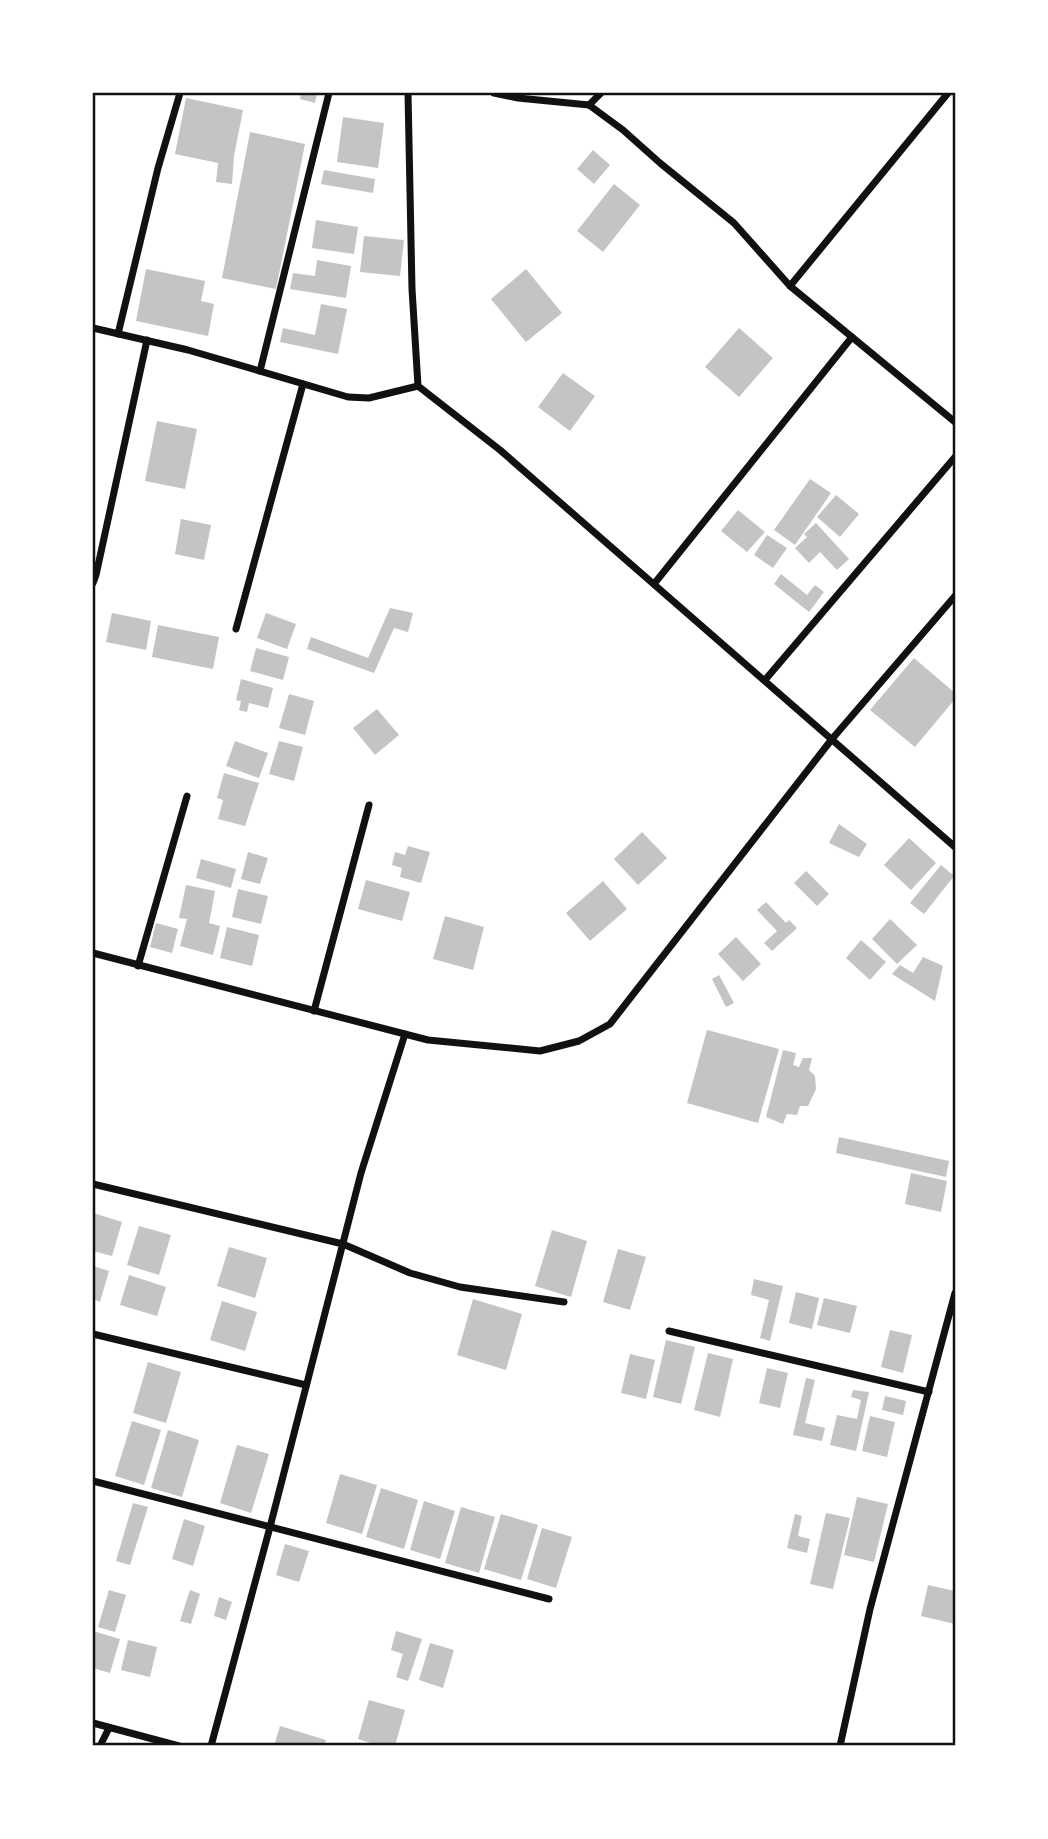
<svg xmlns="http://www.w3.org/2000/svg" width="1048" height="1839" font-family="Rubik,sans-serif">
<rect width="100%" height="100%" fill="#fff"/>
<g fill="#c4c4c4">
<polygon points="301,93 317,93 315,103 300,99"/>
<polygon points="186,98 243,110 234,156 232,184 216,182 218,163 175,154"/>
<polygon points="343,117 384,123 378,168 337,162"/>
<polygon points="250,132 305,144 276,289 222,278"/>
<polygon points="593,150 610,165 594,184 577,169"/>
<polygon points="324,170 375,179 373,193 321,184"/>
<polygon points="614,184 640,205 603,252 577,231"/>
<polygon points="316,220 358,227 354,254 312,248"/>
<polygon points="364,236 404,240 400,276 360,272"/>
<polygon points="317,260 351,266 346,298 290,289 293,273 315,276"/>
<polygon points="146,269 205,281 201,301 214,304 208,336 136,321"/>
<polygon points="526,269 562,313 526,342 491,299"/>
<polygon points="321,304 347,309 338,354 280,342 283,328 315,335"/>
<polygon points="739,328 773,358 739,397 705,367"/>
<polygon points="563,373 595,396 570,431 538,407"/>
<polygon points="157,421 197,429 185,489 145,481"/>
<polygon points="810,479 831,493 795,545 774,530"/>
<polygon points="836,495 859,514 840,537 817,517"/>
<polygon points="738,510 765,532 747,552 721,531"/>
<polygon points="181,519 211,525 204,560 175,554"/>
<polygon points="816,523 849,559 837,570 820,552 809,563 795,548 807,537 804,534"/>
<polygon points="767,535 787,548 773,568 754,555"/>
<polygon points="781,574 807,595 815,585 824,592 809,612 774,584"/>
<polygon points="390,608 413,613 408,632 394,628 374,673 307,649 311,637 368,658"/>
<polygon points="112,613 151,621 146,650 106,642"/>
<polygon points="266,613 296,624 287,649 257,638"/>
<polygon points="158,625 219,637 213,669 152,657"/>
<polygon points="256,648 289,657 283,680 250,671"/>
<polygon points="914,658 955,693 955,699 915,747 870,710"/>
<polygon points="241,679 273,688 268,708 249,703 247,712 239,710 241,701 236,700"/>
<polygon points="289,694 314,701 305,735 279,728"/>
<polygon points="377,709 399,735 375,755 353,728"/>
<polygon points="235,741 268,753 259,778 226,766"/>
<polygon points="279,741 303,747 294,781 269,774"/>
<polygon points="224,773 259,783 245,826 218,819 223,800 217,798"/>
<polygon points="839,824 867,844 859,857 829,843"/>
<polygon points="642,832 667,858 638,885 614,859"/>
<polygon points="909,838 936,863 911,890 884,865"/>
<polygon points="408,846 430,852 421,883 400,877 402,868 392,865 395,852 405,855"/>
<polygon points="248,852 268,858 260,884 241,879"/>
<polygon points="201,859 236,869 231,888 196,878"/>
<polygon points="941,865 954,876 924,914 910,903"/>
<polygon points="806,871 829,894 817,906 794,883"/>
<polygon points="366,880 410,892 402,921 358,909"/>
<polygon points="603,881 627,909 590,941 566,913"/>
<polygon points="186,885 215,891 209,923 220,926 213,955 180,946 187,919 179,918"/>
<polygon points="238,889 268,896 261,924 232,917"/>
<polygon points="766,902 786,923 789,920 797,928 772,951 764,943 777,931 757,910"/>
<polygon points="445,916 484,927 473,970 433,959"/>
<polygon points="890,919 917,945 897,964 872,939"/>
<polygon points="156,923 178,929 172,953 150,947"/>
<polygon points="227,927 259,935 252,966 220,958"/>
<polygon points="736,937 761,964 743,981 718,954"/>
<polygon points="861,940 886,962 870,980 846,958"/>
<polygon points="923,957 943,966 935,1001 892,974 900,965 913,973"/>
<polygon points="719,975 734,1003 726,1007 712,979"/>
<polygon points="707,1030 779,1049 758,1123 687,1103"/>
<polygon points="783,1050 796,1053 793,1065 799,1067 803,1058 812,1058 809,1070 815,1076 816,1089 808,1106 800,1106 797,1115 787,1114 783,1124 766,1117"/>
<polygon points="839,1137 949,1161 946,1177 836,1153"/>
<polygon points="911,1173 947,1181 941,1212 905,1204"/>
<polygon points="93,1213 122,1222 112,1256 93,1251"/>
<polygon points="139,1226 171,1235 159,1275 127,1265"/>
<polygon points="552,1230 587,1241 571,1297 535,1286"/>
<polygon points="229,1247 267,1258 255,1298 217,1286"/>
<polygon points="618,1249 646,1257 630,1310 603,1302"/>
<polygon points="93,1266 109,1271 100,1302 93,1299"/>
<polygon points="129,1275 166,1287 157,1316 120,1305"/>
<polygon points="754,1279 783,1286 770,1341 760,1338 769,1300 751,1295"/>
<polygon points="796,1292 819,1298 812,1329 789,1323"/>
<polygon points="824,1298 857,1306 850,1333 817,1325"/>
<polygon points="473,1299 522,1314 506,1370 457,1355"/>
<polygon points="222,1301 257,1312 245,1351 210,1340"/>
<polygon points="890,1330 912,1335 903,1373 881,1367"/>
<polygon points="666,1340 695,1347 681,1404 653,1397"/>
<polygon points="708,1353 733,1359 720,1417 694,1410"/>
<polygon points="630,1354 655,1360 646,1399 621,1393"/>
<polygon points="148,1362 181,1372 166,1423 133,1413"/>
<polygon points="767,1368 788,1373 780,1408 759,1403"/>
<polygon points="806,1378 815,1380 805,1423 825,1428 822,1441 793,1435"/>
<polygon points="853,1390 869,1392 856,1451 830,1445 837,1415 857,1419 861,1400 851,1397"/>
<polygon points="885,1396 906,1401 903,1415 882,1410"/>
<polygon points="870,1416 895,1422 887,1457 862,1451"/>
<polygon points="132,1421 161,1430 144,1485 115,1476"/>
<polygon points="168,1430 199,1440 182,1497 151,1488"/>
<polygon points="237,1445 269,1454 251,1513 220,1503"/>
<polygon points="340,1474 377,1485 362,1534 326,1523"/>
<polygon points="381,1488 418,1500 404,1549 366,1537"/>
<polygon points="857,1497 888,1504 874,1562 844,1555"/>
<polygon points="424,1501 455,1511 440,1559 410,1550"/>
<polygon points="133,1503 148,1507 130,1565 116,1561"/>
<polygon points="461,1507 495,1517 479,1573 445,1563"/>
<polygon points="826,1513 850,1518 833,1589 810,1584"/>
<polygon points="501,1514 538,1525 521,1580 484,1569"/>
<polygon points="795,1514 802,1516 798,1536 810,1539 807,1553 787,1548"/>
<polygon points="184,1519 205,1526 193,1566 172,1559"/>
<polygon points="542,1528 572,1537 556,1588 527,1579"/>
<polygon points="285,1544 309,1551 299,1582 276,1575"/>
<polygon points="928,1585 955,1591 955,1624 921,1616"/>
<polygon points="109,1590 126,1595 115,1632 98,1627"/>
<polygon points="190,1590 200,1594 191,1624 180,1621"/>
<polygon points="219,1597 232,1602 226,1620 214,1616"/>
<polygon points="93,1631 120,1639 110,1673 93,1668"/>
<polygon points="396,1631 422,1639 408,1681 396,1677 403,1654 391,1650"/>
<polygon points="128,1640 157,1647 150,1677 121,1670"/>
<polygon points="430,1643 454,1650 443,1688 419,1680"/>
<polygon points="369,1700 405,1710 395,1746 380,1746 358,1739"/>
<polygon points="280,1726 326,1740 324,1746 274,1746"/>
</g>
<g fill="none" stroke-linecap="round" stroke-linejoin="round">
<g stroke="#111" stroke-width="7">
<polyline points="408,93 412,289 418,386 500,450 955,847"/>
<polyline points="494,93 518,98 589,105 623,130 660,163 734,223 790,286 955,422"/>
<polyline points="589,105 601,93"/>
<polyline points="790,286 948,93"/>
<polyline points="93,328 188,350 348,397 369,398 418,386"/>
<polyline points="118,334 158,168 180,93"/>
<polyline points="260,371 329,93"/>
<polyline points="93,583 96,575 147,340"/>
<polyline points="654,584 852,337"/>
<polyline points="236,629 303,384"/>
<polyline points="765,680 955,457"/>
<polyline points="93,953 428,1040 540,1051 579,1041 610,1024 832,739 955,596"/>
<polyline points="138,966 187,796"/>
<polyline points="314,1011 369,805"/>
<polyline points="93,1184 343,1244 410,1273 460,1287 564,1302"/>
<polyline points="669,1331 929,1392"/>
<polyline points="93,1334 306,1385"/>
<polyline points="93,1481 549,1599"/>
<polyline points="93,1723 179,1746"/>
<polyline points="100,1746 109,1728"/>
<polyline points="211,1746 270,1527 361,1173 405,1034"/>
<polyline points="840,1746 870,1609 955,1293"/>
</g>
</g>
<rect width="1048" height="1839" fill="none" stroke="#ffffff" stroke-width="189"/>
<rect x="94" y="94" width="860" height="1650" fill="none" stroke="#111" stroke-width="2.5"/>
</svg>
